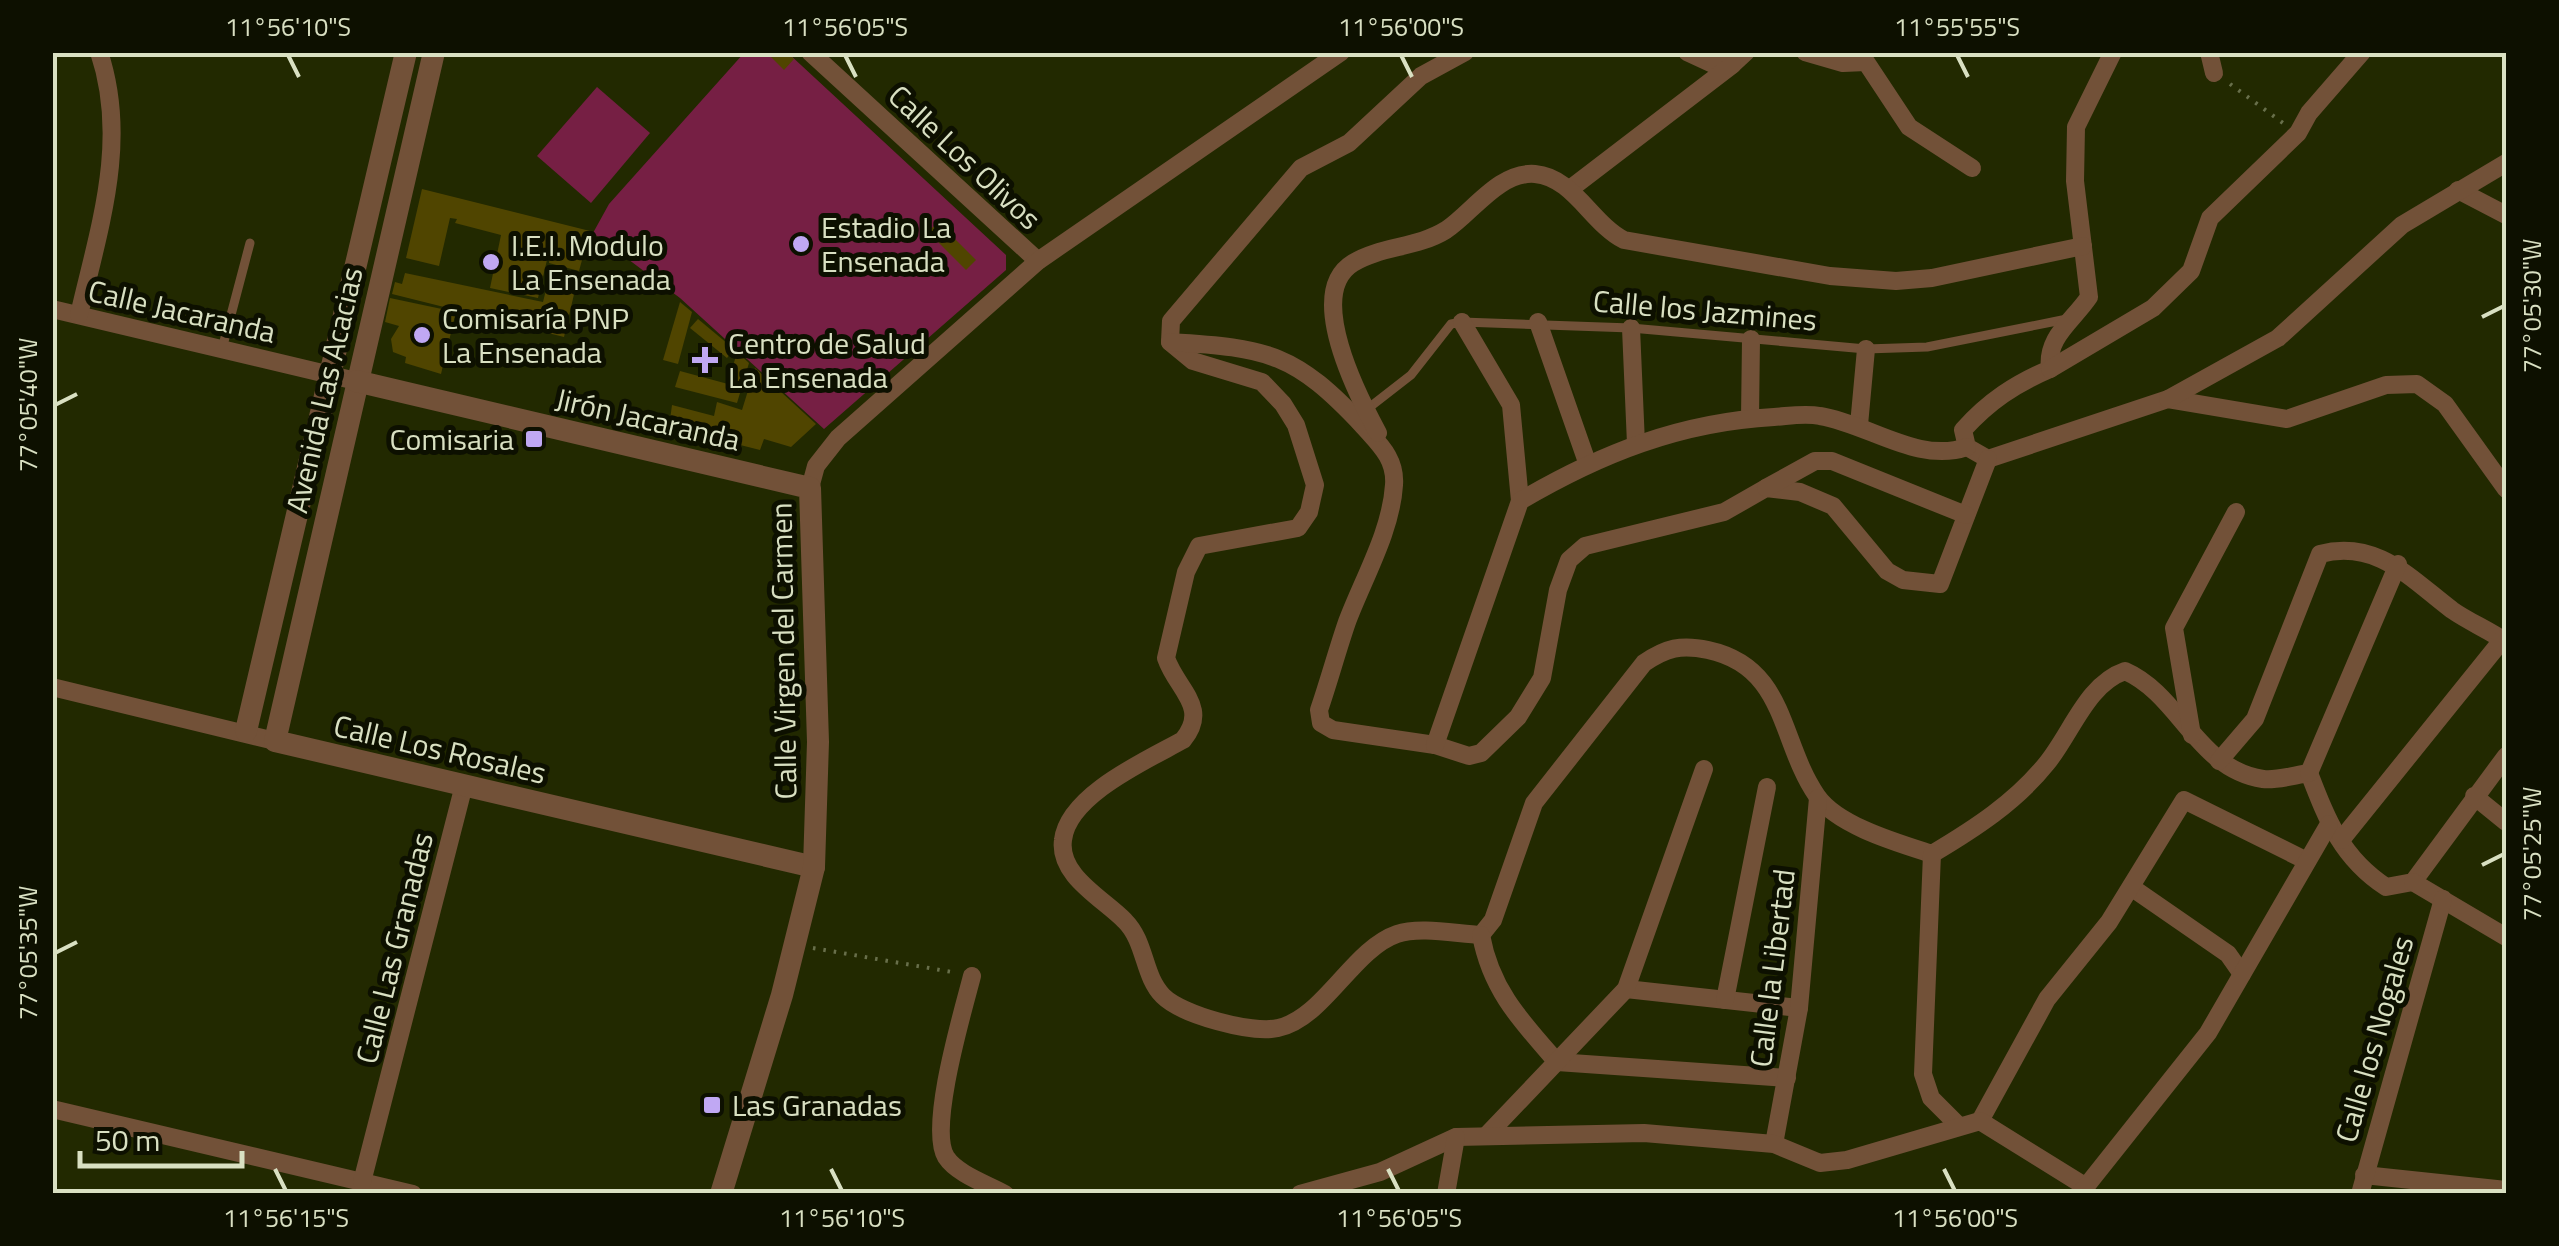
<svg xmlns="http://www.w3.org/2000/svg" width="2559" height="1246" font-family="'Titillium Web',sans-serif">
<rect width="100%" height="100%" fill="#222900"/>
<g fill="#761f44">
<polygon points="744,53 788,53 1006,255 1006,270 824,429 680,298 593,233 609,204"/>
<polygon points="597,87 650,133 591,203 537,156"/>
</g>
<g fill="#504500">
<polygon points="766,52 787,52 794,59 784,70"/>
<polygon points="422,189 590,231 579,271 549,263 551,243 538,298 490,288 501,235 455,223 457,219 450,218 439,266 406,258"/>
<polygon points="938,222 976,260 966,270 928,232"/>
<polygon points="552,266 579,273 564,337 392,294 395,282 402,284 405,273 543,302"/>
<polygon points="390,298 456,312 441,374 405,363 406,357 393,352 391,339 399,326 385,322"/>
<polygon points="680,302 692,312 678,364 663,360"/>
<polygon points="698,319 734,349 727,358 690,328"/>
<polygon points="737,352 749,363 737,403 675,387 680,371 728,384"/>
<polygon points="755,368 816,424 791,447 764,439 760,450 669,427 672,405 714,416 717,402 742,410"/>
</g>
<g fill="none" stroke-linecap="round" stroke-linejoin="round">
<g stroke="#686f4a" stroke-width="4" stroke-dasharray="2.5 8" stroke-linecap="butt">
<polyline points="2230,84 2283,123"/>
<polyline points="813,948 952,972"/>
</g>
<g stroke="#725138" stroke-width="9">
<polyline points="222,349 250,243"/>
<polyline points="1366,410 1411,375 1451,324 1462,322 1631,328 1866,349 1927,347 2067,319"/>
</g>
<g stroke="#725138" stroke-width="18">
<polyline points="810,52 1038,261"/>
<path d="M 1465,52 L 1421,76 L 1349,143 L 1301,168 L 1171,321 L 1170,342 L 1193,361 L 1262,382 L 1283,404 L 1296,425 L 1315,485 L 1309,512 L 1298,528 L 1199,546 L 1186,572 L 1166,658 C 1177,690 1210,707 1183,740 C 1147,760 1068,795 1063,840 C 1058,876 1104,899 1125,921 C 1146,942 1143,976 1163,996 C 1182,1015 1252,1034 1278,1028 C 1323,1019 1353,949 1397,934 C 1420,926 1457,934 1481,935 L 1493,920 L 1534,803 L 1644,663 C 1666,648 1681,644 1708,650 C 1787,667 1779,741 1817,796 C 1838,826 1898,843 1932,854 C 1974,829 2016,802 2047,763 C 2072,732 2087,684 2125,671 C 2180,695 2197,769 2263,779 C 2276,781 2295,775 2309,773 C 2328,822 2342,858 2386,887 L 2413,882 L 2506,756"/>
<polyline points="1687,52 1713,64 1732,65 1746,52"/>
<polyline points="1805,52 1843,63 1866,62 1909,127 1972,168"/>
<path d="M 2113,52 L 2076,127 L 2075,181 L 2089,297 C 2072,322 2046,337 2050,369 C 2015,384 1989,401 1963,430 L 1967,447 L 1988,459 L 2168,399 L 2287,419 L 2386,385 L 2417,384 L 2445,404 L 2506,489"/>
<polyline points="2209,52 2214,73"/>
<polyline points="1570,189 1732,65"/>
<polyline points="2458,190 2506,215"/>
<polyline points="52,309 356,381"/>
<path d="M 79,315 C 99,228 129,141 99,52"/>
<polyline points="1462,322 1511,405 1520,501"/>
<polyline points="1538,322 1587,462"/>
<polyline points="1631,328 1636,444"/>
<path d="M 1170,342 C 1269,348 1295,353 1364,427 C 1380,445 1396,459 1394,485 C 1391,532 1363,579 1347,622 C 1337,651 1329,681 1319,710 L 1321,723 L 1333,730 L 1435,745 L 1469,756 L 1481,753 L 1518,717 L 1542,678 L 1558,590 L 1569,560 L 1585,546 L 1724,512 L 1766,488 L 1800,492 L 1833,506 L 1887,571 L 1903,580 L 1940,584 L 1988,459"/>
<polyline points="2050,369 2153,308 2191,271 2210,218 2298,133 2309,113 2362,52"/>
<polyline points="2168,399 2278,338 2402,225 2506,163"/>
<polyline points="1750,418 1751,339"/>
<polyline points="1859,425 1866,349"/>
<path d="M 1378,433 C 1359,398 1304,293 1353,263 C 1381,246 1417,248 1446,230 C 1472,213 1499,171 1535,174 C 1573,177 1592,224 1624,240 L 1830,276 L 1896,281 L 1932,278 L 2083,246"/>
<polyline points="810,488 816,466 838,438 1038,261 1341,52"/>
<polyline points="1766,488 1815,461 1832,461 1966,515"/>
<polyline points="52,687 275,741"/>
<polyline points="2192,735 2174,628 2236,512"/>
<path d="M 1435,745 L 1520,501 C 1600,454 1680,422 1774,417 C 1789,416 1805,413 1820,416 C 1869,424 1918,464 1967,447"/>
<path d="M 2219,761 L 2255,719 L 2320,554 C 2377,539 2411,579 2452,610 C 2469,622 2489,630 2506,642"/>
<polyline points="2309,773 2398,564"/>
<polyline points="2474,796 2506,822"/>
<polyline points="2341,840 2503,639"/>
<polyline points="1932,854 1923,1074 1931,1098 1959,1126"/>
<polyline points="2413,882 2506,937"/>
<polyline points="2131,887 2228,954 2242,974"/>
<path d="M 1481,935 C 1491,990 1521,1021 1557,1062 L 1787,1078"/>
<path d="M 972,976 C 963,1011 928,1128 946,1157 C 957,1174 987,1184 1005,1194"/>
<polyline points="1626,989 1799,1008"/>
<polyline points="1725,1000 1767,787"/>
<polyline points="52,1109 413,1194"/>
<polyline points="1980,1121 2047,999 2109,922 2184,800 2307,861"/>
<polyline points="1486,1136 1626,989 1704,769"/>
<polyline points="1774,1144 1799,1008 1818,798"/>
<polyline points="2364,1175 2506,1190"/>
<polyline points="362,1182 464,785"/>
<polyline points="1300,1194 1380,1172 1456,1137 1644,1133 1774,1144 1820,1163 1847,1160 1980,1121 2083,1185"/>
<polyline points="1446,1194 1456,1137"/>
<polyline points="2080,1194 2208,1033 2329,824"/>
<polyline points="2360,1194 2443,899"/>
</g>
<g stroke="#725138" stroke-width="22">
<polyline points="434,52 275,741 814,867"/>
<polyline points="356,381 810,488 818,742 814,867 782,995 721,1194"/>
<polyline points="246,731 406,52"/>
</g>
</g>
<path fill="none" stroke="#d9e0c2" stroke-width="4" d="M 288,55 L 299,77M 845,55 L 856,77M 1401,55 L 1412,77M 1957,55 L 1968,77M 2482,317 L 2504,306M 55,405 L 77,394M 2482,865 L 2504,854M 55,953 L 77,942M 275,1169 L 286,1191M 831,1169 L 842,1191M 1388,1169 L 1399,1191M 1944,1169 L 1955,1191"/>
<g fill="#c0a8f3" stroke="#0d1000" stroke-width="4">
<circle cx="801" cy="244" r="10"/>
<circle cx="491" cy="262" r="10"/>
<circle cx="422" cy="335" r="10"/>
<path d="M700 345h10v10h10v10h-10v10h-10v-10h-10v-10h10z"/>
<rect x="524" y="429" width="20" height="20" rx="5"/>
<rect x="702" y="1095" width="20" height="20" rx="5"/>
</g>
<g text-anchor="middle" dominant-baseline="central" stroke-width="10" stroke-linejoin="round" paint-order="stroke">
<g font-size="30" fill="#d9e0c2" stroke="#0d1000">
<text transform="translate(965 157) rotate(43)">Calle Los Olivos</text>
<text transform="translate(1705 310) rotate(5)">Calle los Jazmines</text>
<text transform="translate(182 311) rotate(13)">Calle Jacaranda</text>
<text transform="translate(324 390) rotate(-77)">Avenida Las Acacias</text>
<text transform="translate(648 419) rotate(13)">Jirón Jacaranda</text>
<text transform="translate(783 651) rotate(-91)">Calle Virgen del Carmen</text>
<text transform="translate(440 749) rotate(13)">Calle Los Rosales</text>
<text transform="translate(394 948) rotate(-76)">Calle Las Granadas</text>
<text transform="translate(1772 968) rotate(-83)">Calle la Libertad</text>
<text transform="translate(2374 1039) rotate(-74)">Calle los Nogales</text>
</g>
<g font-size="30" fill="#d9e0c2" stroke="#0d1000" text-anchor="start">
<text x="821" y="227">Estadio La<tspan x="821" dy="34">Ensenada</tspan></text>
<text x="511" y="245">I.E.I. Modulo<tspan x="511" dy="34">La Ensenada</tspan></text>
<text x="442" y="318">Comisaría PNP<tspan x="442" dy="34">La Ensenada</tspan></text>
<text x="728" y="343">Centro de Salud<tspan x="728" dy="34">La Ensenada</tspan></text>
<text x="514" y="439" text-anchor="end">Comisaria</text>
<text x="732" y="1105">Las Granadas</text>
</g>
</g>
<rect width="2559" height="1246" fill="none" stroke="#0d1000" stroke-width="110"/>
<path d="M80 1151v15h162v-15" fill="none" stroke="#d9e0c2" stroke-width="5"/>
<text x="95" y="1151" font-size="30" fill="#d9e0c2" stroke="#0d1000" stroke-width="8" paint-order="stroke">50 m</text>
<rect x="55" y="55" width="2449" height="1136" fill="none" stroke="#d9e0c2" stroke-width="4"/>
<g font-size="25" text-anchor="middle" fill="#d9e0c2">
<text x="288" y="36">11°56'10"S</text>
<text x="845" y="36">11°56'05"S</text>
<text x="1401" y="36">11°56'00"S</text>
<text x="1957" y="36">11°55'55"S</text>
<text transform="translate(2532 306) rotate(-90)" y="9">77°05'30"W</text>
<text transform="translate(28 405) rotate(-90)" y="9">77°05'40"W</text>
<text transform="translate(2532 854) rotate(-90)" y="9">77°05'25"W</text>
<text transform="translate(28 953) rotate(-90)" y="9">77°05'35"W</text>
<text x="286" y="1227">11°56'15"S</text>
<text x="842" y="1227">11°56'10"S</text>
<text x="1399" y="1227">11°56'05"S</text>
<text x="1955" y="1227">11°56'00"S</text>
</g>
</svg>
